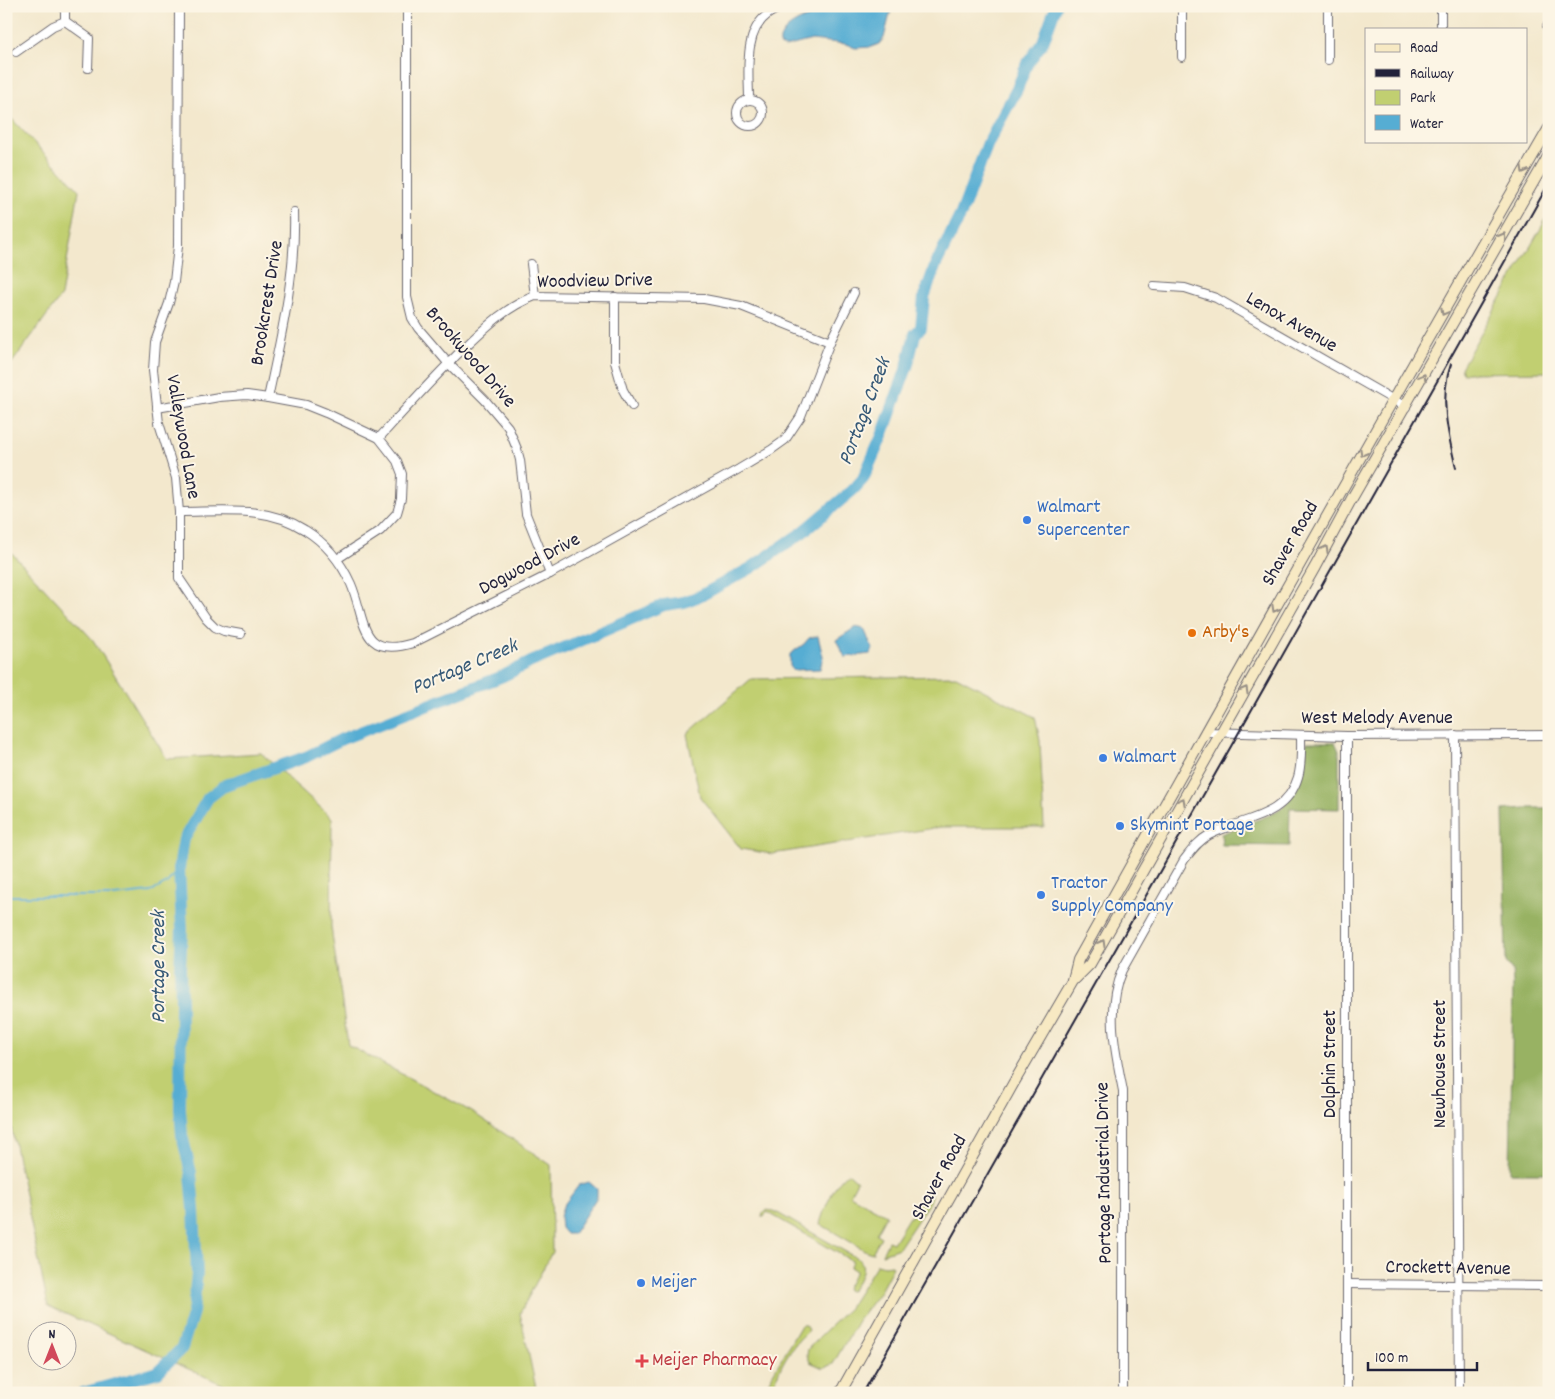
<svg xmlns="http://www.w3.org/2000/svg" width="1555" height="1399" font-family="Dekko,sans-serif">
<rect width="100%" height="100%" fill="#fcf5e5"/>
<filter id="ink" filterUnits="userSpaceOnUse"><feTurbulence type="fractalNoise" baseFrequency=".02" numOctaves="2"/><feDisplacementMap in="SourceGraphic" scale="10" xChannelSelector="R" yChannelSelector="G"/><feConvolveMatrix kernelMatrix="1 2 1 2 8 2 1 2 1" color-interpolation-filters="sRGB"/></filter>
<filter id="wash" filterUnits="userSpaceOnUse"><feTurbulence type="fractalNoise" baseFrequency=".0096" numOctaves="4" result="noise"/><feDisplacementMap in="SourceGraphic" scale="20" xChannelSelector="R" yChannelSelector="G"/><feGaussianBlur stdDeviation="1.12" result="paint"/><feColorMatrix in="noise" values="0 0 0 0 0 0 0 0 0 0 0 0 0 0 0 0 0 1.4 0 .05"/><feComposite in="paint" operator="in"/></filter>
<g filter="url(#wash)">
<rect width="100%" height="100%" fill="#f3e8cd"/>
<g fill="#c1cf71" stroke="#727856">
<polygon points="6,113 79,190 61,296 6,371"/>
<polygon points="1549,214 1549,372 1463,373 1461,368"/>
<polygon points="6,547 93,640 167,759 261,753 332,818 331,927 348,1045 472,1112 551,1165 552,1252 520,1313 537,1393 242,1393 48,1306 6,1102"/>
<polygon points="956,676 1035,717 1040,741 1044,827 941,827 772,854 741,849 700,797 687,734 751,679"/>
<path d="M 848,1173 L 857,1181 L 850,1195 L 886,1215 L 876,1234 L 881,1237 L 872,1253 L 866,1251 L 820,1224 C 823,1211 836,1180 848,1173 Z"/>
<polygon points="928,1194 931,1195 931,1200 899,1248 882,1254 888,1241 893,1243 909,1217 911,1217 913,1212 912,1211 921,1195"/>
<path d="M 766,1210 L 774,1211 L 860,1260 C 867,1270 858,1281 852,1290 L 849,1291 L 846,1289 L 856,1271 L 850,1267 L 852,1261 L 767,1212 L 764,1217 L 762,1217 L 763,1213 Z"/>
<polygon points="877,1264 884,1266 892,1265 893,1267 879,1293 860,1318 858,1318 859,1319 833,1364 823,1368 810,1362 807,1355 808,1349 819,1337 849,1308"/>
<path d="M 801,1325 L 806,1325 L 809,1330 C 806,1334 801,1337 798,1341 C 786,1355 777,1372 773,1390 L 772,1393 L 766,1391 L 767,1384 Z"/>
</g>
<g fill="#98b263" stroke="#5d6a4f">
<polygon points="1307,742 1335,742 1339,751 1339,809 1290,808 1289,846 1222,845 1221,834 1270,815 1284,806 1299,781 1304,767 1304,755"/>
<polygon points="1525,808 1549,808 1549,1173 1510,1173 1513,984 1512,970 1506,962 1503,810"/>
</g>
<g fill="#56add3" stroke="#3c6887">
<path d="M 837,6 L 892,6 L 884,38 L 879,44 L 871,47 L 855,48 L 846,44 L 812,40 L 785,47 L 780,45 C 777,23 817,14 834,9 Z"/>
<polygon points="856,627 864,629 873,649 870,654 845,657 836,640"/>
<polygon points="818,636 823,657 820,669 793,670 790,666 790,654 804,644 809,638"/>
<polygon points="589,1182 597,1189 597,1197 573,1234 566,1234 561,1228 560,1217 563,1206 579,1185"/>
</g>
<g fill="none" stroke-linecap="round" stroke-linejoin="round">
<polyline stroke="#56add3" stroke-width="2" points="6,896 114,896 151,892 167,883 179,868"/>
<polyline stroke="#56add3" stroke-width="12" points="83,1393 158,1372 182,1348 193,1312 197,1273 194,1209 191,1173 182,1135 180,1109 181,1001 180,968 182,929 179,868 184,839 208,798 225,785 306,757 342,739 503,676 531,662 664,605 684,602 702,595 751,568 803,532 853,490 863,479 882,436 907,367 915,334 921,328 924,297 936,264 961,214 988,143 1017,89 1027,64 1043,42 1056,6"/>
</g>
</g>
<g filter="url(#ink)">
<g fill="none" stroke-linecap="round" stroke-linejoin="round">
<defs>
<g id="street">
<polyline points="65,6 65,21"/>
<polyline points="179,6 178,246 174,282 169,303 155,342 153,370 159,423 176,478 179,512 179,578 206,618 215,627 224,631 241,634"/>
<polyline points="407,6 407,297 412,318 418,328 448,363 485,400 508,427 517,449 520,460 526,514 550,574"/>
<polyline points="1182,6 1182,57"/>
<polyline points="1441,6 1441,29"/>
<polyline points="65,21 89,38 88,68"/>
<polyline points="1547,27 1549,23"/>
<polyline points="16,52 53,26 65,21"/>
<polyline points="1328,60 1328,6"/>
<path d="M 749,100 C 749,73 743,33 767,15 C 771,11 778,9 784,6"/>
<circle cx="750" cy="113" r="13"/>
<polyline points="531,264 535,296"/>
<polyline points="1154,286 1185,288 1216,298 1406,407"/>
<polyline points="615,297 615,362 623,390 632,406"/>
<path d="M 268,398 C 281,337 296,274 294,212"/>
<polyline points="157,408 219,397 247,395 268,398 306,405 326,413 379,438 397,461 402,474 401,499 397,513 380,531 337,559"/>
<path d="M 379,438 C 408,406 436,375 467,345 C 488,325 508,306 535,296 L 704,299 L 741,306 L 830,342"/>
<path d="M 179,512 C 222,512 267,505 305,530 C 326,543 341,562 351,584 C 366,619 359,660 413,643 L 550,574 L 739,469 L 771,450 L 785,440 L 801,416 L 830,342 L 854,293"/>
<polyline points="1205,732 1347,736 1549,735"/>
<polyline points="1455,735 1459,1393"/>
<polyline points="1347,1284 1549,1286"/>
<path d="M 1123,1393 L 1123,1091 C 1115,1050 1105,1009 1122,970 L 1184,860 C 1191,851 1198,841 1209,835 C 1241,818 1286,819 1298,777 C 1302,764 1301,749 1301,735"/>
<polyline points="1347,1393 1347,736"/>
</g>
<g id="secondary">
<path d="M 1073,980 L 1078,960 C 1233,682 1389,404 1549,128"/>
<polyline points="840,1393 1013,1084 1073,981 1090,964 1315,567 1351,500 1549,155"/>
</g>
</defs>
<use href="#street" stroke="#6b676e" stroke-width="10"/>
<use href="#secondary" stroke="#6b676e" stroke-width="12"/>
<use href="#street" stroke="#fff" stroke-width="8"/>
<use href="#secondary" stroke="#f7e9c3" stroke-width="10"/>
<g stroke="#22223b" stroke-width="2">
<path d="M 1451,364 C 1439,397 1448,435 1456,468"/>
<polyline points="863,1393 1238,734 1549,183"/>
</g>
</g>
<defs><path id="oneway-chevron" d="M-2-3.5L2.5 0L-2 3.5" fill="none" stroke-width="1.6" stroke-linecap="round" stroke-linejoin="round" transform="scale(1.25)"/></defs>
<g stroke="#978f86">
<use href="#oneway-chevron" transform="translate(1524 170) rotate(120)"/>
<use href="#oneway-chevron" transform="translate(1503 236) rotate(-60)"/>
<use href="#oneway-chevron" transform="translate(1444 312) rotate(119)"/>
<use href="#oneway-chevron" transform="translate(1423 377) rotate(-60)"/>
<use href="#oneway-chevron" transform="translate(1363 453) rotate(120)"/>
<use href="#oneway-chevron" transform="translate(1325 549) rotate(-62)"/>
<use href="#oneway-chevron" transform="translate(1275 609) rotate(119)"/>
<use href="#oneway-chevron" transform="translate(1245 690) rotate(-60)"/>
<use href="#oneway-chevron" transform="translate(1182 801) rotate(-61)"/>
<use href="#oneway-chevron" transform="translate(1102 943) rotate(-60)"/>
</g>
</g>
<g fill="#3f7fe0" stroke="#fcf5e5" stroke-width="2">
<circle cx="1027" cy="520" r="5"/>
<circle cx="1103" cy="758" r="5"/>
<circle cx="1120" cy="826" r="5"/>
<circle cx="1041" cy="895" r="5"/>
<circle cx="641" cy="1283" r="5"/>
</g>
<circle fill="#e8710a" stroke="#fcf5e5" stroke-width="2" cx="1192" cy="633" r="5"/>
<path fill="#e0444e" stroke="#fcf5e5" stroke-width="2" d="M639.5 1353.5h5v5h5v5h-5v5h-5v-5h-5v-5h5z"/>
<g text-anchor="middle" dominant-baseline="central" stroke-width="4" stroke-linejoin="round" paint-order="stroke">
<g font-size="20" fill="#22223b" stroke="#fcf5e5">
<text transform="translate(595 282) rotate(-1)">Woodview Drive</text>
<text transform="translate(268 303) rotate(-81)">Brookcrest Drive</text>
<text transform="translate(1291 323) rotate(30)">Lenox Avenue</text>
<text transform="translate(470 358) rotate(49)">Brookwood Drive</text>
<text transform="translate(182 437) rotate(80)">Valleywood Lane</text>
<text transform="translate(1291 544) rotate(-60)">Shaver Road</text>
<text transform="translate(530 565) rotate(-28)">Dogwood Drive</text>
<text x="1377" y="719">West Melody Avenue</text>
<text transform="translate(1331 1064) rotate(-90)">Dolphin Street</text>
<text transform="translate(1441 1064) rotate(-90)">Newhouse Street</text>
<text transform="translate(1105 1173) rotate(-91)">Portage Industrial Drive</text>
<text transform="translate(940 1178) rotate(-61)">Shaver Road</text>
<text transform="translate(1448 1269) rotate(1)">Crockett Avenue</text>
</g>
<g font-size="20" fill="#366cbe" stroke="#fcf5e5" text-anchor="start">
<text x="1037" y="508">Walmart<tspan x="1037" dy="23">Supercenter</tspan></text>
<text x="1113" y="758">Walmart</text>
<text x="1130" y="826">Skymint Portage</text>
<text x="1051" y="884">Tractor<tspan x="1051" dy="23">Supply Company</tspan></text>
<text x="651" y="1283">Meijer</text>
</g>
<g font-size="20" fill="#c56008" stroke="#fcf5e5" text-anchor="start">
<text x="1202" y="633">Arby's</text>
</g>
<g font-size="20" fill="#be3a42" stroke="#fcf5e5" text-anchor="start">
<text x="652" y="1361">Meijer Pharmacy</text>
</g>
<g font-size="21" font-style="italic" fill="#375a78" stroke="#fcf5e5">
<text transform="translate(866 412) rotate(-69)">Portage Creek</text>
<text transform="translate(465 668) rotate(-23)">Portage Creek</text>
<text transform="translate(160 967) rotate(-90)">Portage Creek</text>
</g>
</g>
<rect width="1555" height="1399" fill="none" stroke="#fcf5e5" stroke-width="25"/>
<rect x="1365" y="28" width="162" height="115" fill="#fcf5e5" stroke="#a5a1a1"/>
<rect x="1375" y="44" width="25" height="8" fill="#f7e9c3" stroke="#a5a1a1"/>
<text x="1410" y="52" font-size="15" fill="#22223b">Road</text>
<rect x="1375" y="69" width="25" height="8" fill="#22223b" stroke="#a5a1a1"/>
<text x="1410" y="78" font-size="15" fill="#22223b">Railway</text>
<rect x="1375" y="90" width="25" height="15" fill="#c1cf71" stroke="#a5a1a1"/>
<text x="1410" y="102" font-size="15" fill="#22223b">Park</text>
<rect x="1375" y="115" width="25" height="15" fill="#56add3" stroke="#a5a1a1"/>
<text x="1410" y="128" font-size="15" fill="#22223b">Water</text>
<g transform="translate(52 1346)"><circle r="24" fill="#fcf5e5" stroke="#a5a1a1"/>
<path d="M0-4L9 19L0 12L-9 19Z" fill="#d1495b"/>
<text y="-8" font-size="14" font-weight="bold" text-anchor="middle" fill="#22223b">N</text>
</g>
<path d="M1368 1362v8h109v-8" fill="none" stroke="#22223b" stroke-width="2.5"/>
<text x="1375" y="1362" font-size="15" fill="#22223b" stroke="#fcf5e5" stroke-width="4" paint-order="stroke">100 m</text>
</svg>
